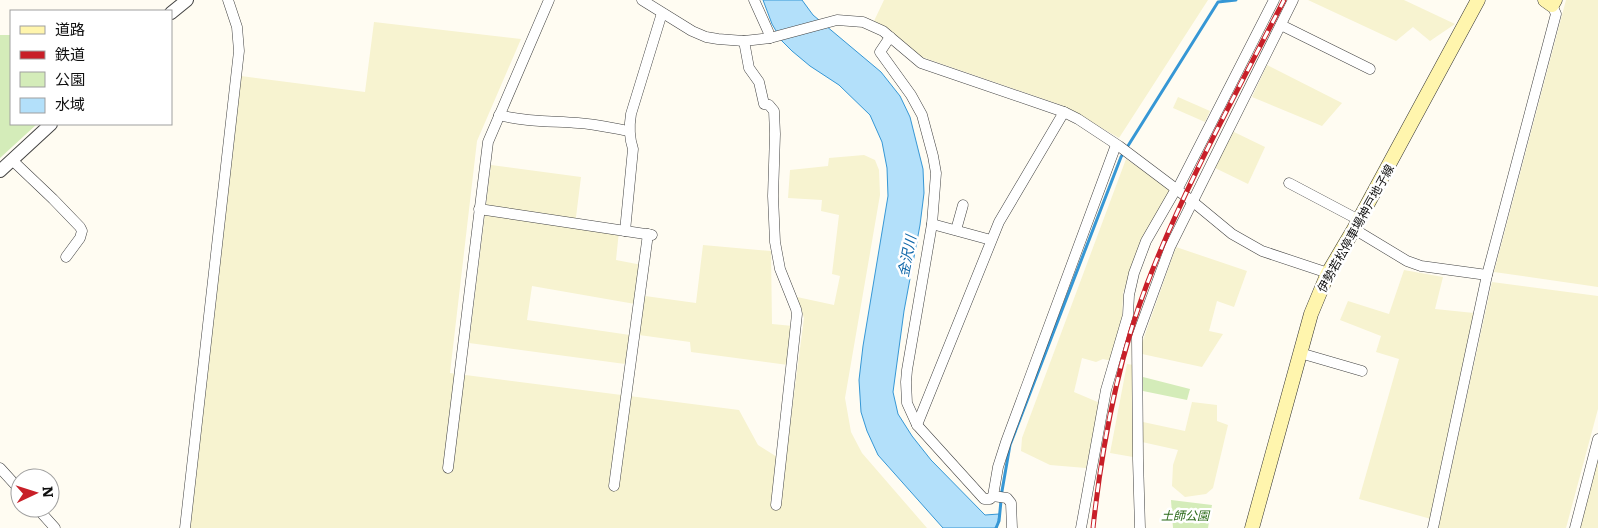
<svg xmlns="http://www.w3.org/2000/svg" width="1598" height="528" font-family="Literata,'Noto Sans JP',serif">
<rect width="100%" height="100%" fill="#fffcf2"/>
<g fill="#f7f3d0">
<polygon points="884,0 1208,0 1119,138 1064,106 919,56 887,28 874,21"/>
<polygon points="1308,0 1404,0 1455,24 1430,41 1413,27 1396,41"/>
<polygon points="1566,0 1598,0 1598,287 1494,272"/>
<polygon points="374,22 521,39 477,141 450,373 739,410 758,445 785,462 804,318 797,297 834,305 840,276 832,274 839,215 821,211 822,200 788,198 790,170 828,166 829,158 864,155 875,160 879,170 880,195 845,398 851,432 862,453 927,528 190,528 241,76 365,92"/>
<polygon points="1267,65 1342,103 1322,126 1252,97"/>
<polygon points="1178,97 1210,111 1205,122 1173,108"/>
<polygon points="1232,131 1265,147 1248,184 1213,167"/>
<polygon points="1126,159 1172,190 1131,271 1123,293 1122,320 1112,361 1103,359 1096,362 1082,358 1074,392 1100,403 1086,468 1050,465 1021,451 1022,438"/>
<polygon points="491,165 581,177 575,225 619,231 616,260 642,265 635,304 532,286 527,320 630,335 625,364 469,343"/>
<polygon points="703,245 771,251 772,324 793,326 788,365 691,352 690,342 639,335 645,296 696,303"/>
<polygon points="1176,247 1247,271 1234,307 1217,301 1209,331 1223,334 1202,367 1142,354 1142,343"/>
<polygon points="1404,270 1443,277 1435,309 1474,313 1431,519 1359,499 1399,359 1376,352 1381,336 1340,320 1348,301 1389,314"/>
<polygon points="1492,282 1598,296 1598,409 1566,528 1438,528"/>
<polygon points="1127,364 1134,365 1133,457 1110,453"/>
<polygon points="1192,402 1217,405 1217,421 1228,425 1213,488 1206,494 1185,497 1172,486 1173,465 1178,450 1142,442 1143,422 1185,431"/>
<polygon points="1598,451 1598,528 1578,528"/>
</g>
<g fill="#d4ecb9">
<polygon points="0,35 11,35 11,124 37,124 0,158"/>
<polygon points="1143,377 1190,389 1187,400 1143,391"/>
<polygon points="1171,500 1212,505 1208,528 1173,528"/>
</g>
<polygon fill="#b3e0fa" stroke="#3697d5" points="763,0 802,0 813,15 881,72 900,96 910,117 923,169 924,193 920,225 904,311 893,392 898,414 912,436 931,460 985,515 999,514 997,528 943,528 878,455 867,431 861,412 859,380 863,346 888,196 887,168 882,142 870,115 839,85 810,66 792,51 782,41 772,24"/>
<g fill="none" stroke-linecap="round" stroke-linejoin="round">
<polyline stroke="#3697d5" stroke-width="3" points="996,528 999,521 1002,491 1010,445 1121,157 1218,2 1236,0"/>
<defs>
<g id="minor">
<polyline points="642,0 692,31 706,37 718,39 744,41 770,38 837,20 863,22 883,31 921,63 1064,112 1078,119 1119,146 1192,201 1232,234 1262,251 1328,273"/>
<polyline points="754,0 768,31 770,38"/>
<polyline points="1281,25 1370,69"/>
<polyline points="890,37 880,52 911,95 922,115 933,156 936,173 932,224 907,370 906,382 907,403 917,425 984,499 990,499 993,496 1007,498 1011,503 1012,528"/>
<polyline points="744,41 749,68 759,82 764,104 769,105 774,111 775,134 773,196 775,242 780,269 796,309 797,314 776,505"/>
<path d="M 499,115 C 525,122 552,121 578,123 C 595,124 612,128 629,131"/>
<polyline points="12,160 53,199 80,227 82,231 80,238 66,257"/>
<polyline points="1289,183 1359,220"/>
<polyline points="1177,190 1274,0"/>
<polyline points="479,209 652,235"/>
<polyline points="932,224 991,240"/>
<polyline points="1354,229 1407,261 1421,266 1487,275"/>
<polyline points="956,230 963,205"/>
<path d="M 625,231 L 633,149 C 629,137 629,126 631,114 L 662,13"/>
<polyline points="1300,353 1362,371"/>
<polyline points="917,425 999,222 1064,112"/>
<polyline points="0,468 20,490"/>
<polyline points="448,468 488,142 549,0"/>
<polyline points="614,486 648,234"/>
<polyline points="993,496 998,467 1006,442 1116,145"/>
<polyline points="37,508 55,528"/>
<polyline points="185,528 239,51 237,27 228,0"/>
<polyline points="1081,528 1106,390 1128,315 1129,295 1134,273 1146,241 1176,189"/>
<polyline points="1140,528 1138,459 1137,337 1170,247 1293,0"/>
<polyline points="1433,528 1487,275 1556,14 1552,5"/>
<polyline points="1575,528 1598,439"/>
</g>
<g id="tertiary">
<polyline points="171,13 187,0"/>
<polyline points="0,171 51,124"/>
</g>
<g id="secondary">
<polyline points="1545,0 1552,5 1555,0"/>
<polyline points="1252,528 1311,314 1328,273 1354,229 1478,0"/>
</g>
</defs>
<use href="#minor" stroke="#424242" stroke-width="11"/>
<use href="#tertiary" stroke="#424242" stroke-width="14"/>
<use href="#secondary" stroke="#313131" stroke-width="15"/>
<use href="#minor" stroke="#fff" stroke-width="10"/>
<use href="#tertiary" stroke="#fff" stroke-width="12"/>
<use href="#secondary" stroke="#fff5ad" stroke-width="14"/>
<defs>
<path id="rail" d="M 1093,528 C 1102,445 1117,362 1147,284 C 1184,187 1237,92 1284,0"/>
</defs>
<use href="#rail" stroke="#c81f28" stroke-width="5"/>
<use href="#rail" stroke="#fff" stroke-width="3" stroke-dasharray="9" stroke-linecap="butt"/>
</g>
<g text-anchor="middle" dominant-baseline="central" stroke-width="5" stroke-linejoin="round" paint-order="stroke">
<g font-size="12" fill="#0f0f0f" stroke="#fff">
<text transform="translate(1355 228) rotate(-61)">伊勢若松停車場神戸地子線</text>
</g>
<g font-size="12" font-style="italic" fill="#2d6c1b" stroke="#fff">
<text x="1185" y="515">土師公園</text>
</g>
<g font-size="14" font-style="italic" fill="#1068a9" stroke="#fff">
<text transform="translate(906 256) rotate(-79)">金沢川</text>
</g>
</g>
<rect x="10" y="10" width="162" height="115" fill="#ffffff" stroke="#9f9f9f"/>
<rect x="20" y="26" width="25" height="8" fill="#fff5ad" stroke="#9f9f9f"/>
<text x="55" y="35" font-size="15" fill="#0f0f0f">道路</text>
<rect x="20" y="51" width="25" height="8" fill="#c81f28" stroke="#9f9f9f"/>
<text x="55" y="60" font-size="15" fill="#0f0f0f">鉄道</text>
<rect x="20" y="72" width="25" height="15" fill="#d4ecb9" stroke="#9f9f9f"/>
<text x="55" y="85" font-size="15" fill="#0f0f0f">公園</text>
<rect x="20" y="98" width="25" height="15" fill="#b3e0fa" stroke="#9f9f9f"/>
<text x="55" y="110" font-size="15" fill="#0f0f0f">水域</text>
<g transform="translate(35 493) rotate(86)"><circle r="24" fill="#ffffff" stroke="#9f9f9f"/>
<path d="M0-4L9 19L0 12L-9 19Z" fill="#c81f28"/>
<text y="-8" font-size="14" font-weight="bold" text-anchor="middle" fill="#0f0f0f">N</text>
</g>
</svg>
